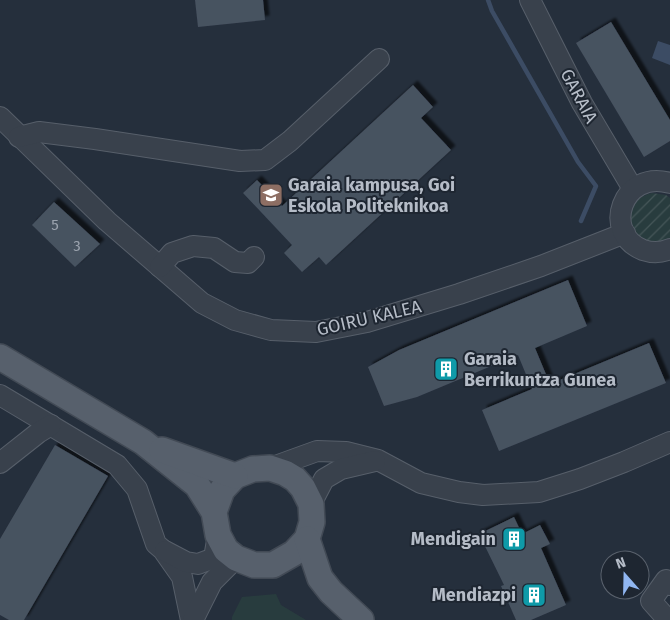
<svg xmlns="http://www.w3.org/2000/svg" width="670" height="620" font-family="'Fira Sans',sans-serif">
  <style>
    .garden { fill: url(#garden-furrows) }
    .pitch { fill: #283c3e }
    .water { fill: #3c4c64 }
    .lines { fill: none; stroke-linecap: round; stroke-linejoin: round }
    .stream { stroke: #3c4c64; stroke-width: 4.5 }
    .building { fill: #475260; filter: url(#shadow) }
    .minor-casing { stroke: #575f6a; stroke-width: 22 }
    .major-casing { stroke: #424a55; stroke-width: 28 }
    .minor { stroke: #39414c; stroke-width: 20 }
    .major { stroke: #57606c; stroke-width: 25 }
    .labels { text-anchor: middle; stroke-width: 4; stroke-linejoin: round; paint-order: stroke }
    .number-label { font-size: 15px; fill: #9aa2ad }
    .street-label { font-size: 18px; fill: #b5bcc7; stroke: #1e2631 }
    .poi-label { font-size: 18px; font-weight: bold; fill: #b5bcc7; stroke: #1e2631; text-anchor: start }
  </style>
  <defs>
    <pattern id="garden-furrows" width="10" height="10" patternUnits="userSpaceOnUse" patternTransform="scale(1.25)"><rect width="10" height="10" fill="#283c3e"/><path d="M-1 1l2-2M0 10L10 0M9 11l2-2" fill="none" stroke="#455658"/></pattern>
    <filter id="shadow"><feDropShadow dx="4.5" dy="-4.5" stdDeviation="1" flood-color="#0009"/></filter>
  </defs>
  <rect width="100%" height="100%" fill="#252f3c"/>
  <path class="garden" d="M 652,193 L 666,195 L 670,198 L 670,239 L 657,244 L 644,242 L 632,231 L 628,215 C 634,202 638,197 652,193 Z"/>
  <path class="pitch" d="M 276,594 L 281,605 L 306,620 L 232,620 L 232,617 L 242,597 Z"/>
  <path class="water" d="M 658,41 L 670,45 L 670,65 L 652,58 Z"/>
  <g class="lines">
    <path class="stream" d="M 488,0 L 492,11 L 578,162 L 596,186 L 581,221"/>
  </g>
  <g class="building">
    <path d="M 195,0 L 263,0 L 265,20 L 198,27 Z"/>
    <path d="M 611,22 L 670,120 L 670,141 L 644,157 L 576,43 Z"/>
    <path d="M 413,85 L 433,107 L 421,118 L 451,150 L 326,265 L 319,257 L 302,272 L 284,253 L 292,245 L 243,193 L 257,180 L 282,206 Z"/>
    <path d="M 54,202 L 100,244 L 75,267 L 32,225 Z"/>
    <path d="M 568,280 L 587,326 L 535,348 L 550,384 L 649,343 L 666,383 L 499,451 L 482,410 L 532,389 L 518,355 L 417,397 L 384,406 L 368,367 L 399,350 Z"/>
    <path d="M 55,445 L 108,476 L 24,620 L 9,620 L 0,615 L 0,539 Z"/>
    <path d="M 514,517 L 522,534 L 540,525 L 550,544 L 541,548 L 566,605 L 531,620 L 516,620 L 501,586 L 504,585 L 479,534 Z"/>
  </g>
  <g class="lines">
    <g class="minor-casing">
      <g id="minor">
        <path d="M 530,0 L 582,103 L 633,189"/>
        <path d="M 0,117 L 107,221 L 202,303 L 235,320 L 271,330 L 316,332 L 367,322 L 459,294 L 541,266 L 625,233"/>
        <path d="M 19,137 L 39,132 L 95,139 L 240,161 L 265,160 L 290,141 L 379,59"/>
        <path d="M 670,183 C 622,169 601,233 643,250 C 652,253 661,253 670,249"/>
        <path d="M 160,267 L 172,253 L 193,246 L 214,248 L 235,262 L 248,263 L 254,257"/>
        <path d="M 0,395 L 117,465 L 137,489 L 156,544 L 163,550 L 182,577 L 191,620"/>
        <path d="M 0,463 L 38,433 L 51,425"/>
        <path d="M 270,468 L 317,451 L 346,452 L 378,460 L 421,483 L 459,492 L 483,495 L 539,492 L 580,479 L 624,462 L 670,442"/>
        <path d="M 311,504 L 324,479 L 341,469 L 375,461"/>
        <path d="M 165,551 L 186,562 L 198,564 L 214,558 L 218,535"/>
        <path d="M 193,620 L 212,582 L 236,558"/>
        <path d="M 668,620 L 651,601 L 666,580 L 670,585"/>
      </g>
    </g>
    <g class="major-casing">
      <g id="major">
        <path d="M 0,357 L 143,442 L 197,485 L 214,512 L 218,535 L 226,550 L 236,558 L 254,565 L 273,565 L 294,553 L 307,539 L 312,522 L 311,504 L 303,488 L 295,479 L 285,473 L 270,468 L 253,469 L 235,476 L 222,490 L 214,512"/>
        <path d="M 162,450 L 235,476"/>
        <path d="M 307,539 L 320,578 L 331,592 L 361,620"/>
      </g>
    </g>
    <use href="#minor" class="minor"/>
    <use href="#major" class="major"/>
  </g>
  <defs>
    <g id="university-square" transform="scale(1.25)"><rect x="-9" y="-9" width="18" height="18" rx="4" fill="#8d6e63" stroke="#1e2631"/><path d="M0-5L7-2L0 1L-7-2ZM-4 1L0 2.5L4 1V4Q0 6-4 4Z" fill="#fff"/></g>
    <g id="building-square" transform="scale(1.25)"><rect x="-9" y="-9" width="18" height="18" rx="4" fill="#0f9aa8" stroke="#1e2631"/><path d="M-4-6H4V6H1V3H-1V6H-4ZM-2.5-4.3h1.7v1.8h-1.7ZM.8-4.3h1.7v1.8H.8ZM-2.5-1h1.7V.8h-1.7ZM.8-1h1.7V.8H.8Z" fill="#fff"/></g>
  </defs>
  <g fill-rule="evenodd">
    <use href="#university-square" x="271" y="195"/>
    <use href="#building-square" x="446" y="369"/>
    <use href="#building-square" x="514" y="539"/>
    <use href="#building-square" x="534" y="595"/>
  </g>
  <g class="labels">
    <g class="number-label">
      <text x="55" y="230">5</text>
      <text x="77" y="251">3</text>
    </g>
    <g class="street-label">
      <text transform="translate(579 96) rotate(62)" y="6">GARAIA</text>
      <text transform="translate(369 318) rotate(-13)" y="6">GOIRU KALEA</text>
    </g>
    <g class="poi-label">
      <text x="288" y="191">Garaia kampusa, Goi<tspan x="288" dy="21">Eskola Politeknikoa</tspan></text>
      <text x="464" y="365">Garaia<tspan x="464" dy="21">Berrikuntza Gunea</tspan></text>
      <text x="496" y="545" text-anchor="end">Mendigain</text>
      <text x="516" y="601" text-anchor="end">Mendiazpi</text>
    </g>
  </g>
  <g transform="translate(625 575) rotate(340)"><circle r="24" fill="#1e2631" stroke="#5a626d"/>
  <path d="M0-4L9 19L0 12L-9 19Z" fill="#90b6f1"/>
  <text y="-8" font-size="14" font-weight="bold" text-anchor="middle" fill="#b5bcc7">N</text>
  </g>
</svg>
